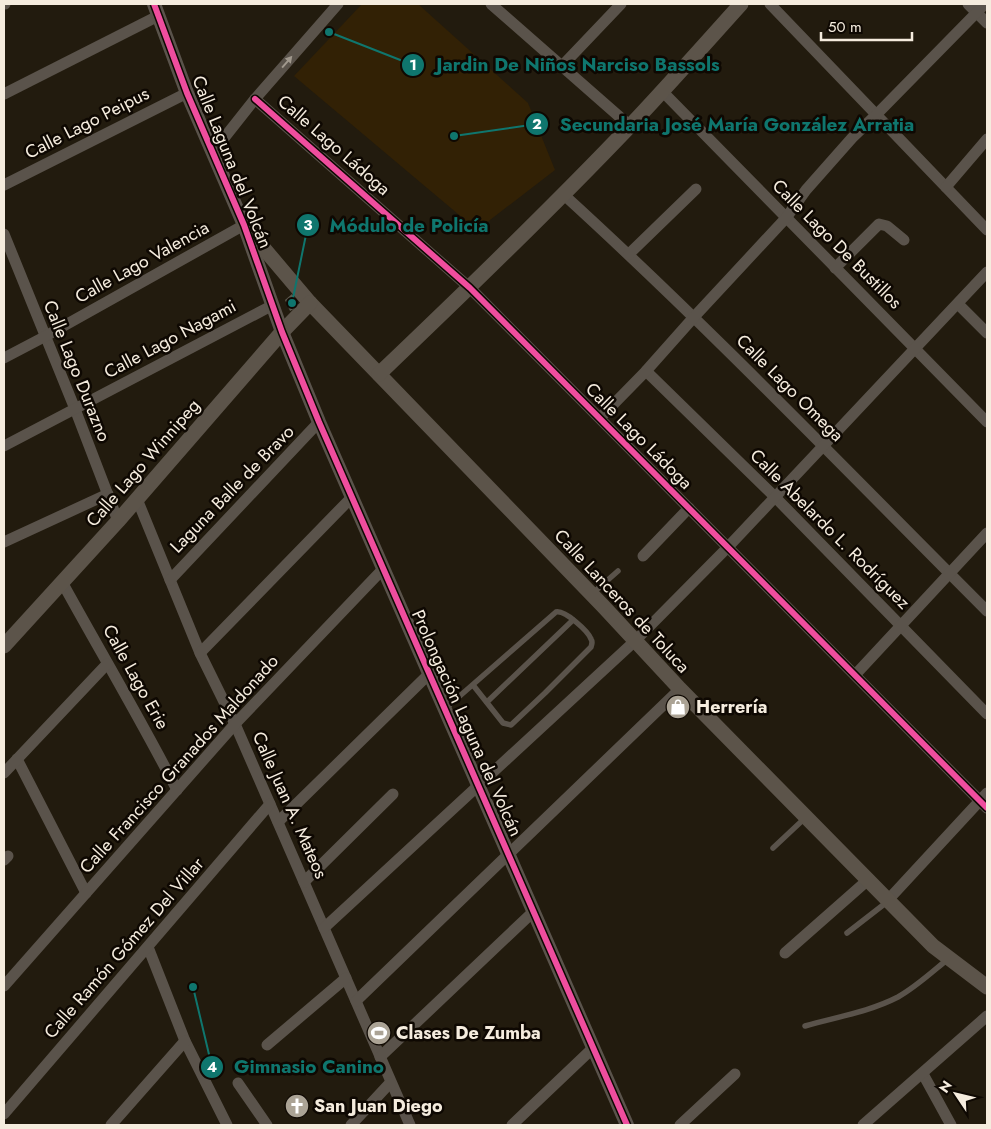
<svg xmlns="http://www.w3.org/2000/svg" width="991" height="1129" font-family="Jost,sans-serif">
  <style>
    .built { fill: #322105 }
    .building { fill: #5d5a4e }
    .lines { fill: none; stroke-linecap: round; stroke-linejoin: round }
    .service { stroke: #5a534b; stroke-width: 5.5 }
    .minor { stroke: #5a534b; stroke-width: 11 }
    .tertiary { stroke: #5a534b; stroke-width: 14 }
    .secondary { stroke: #5c544a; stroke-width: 15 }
    .cycleway-casing { stroke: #0e0802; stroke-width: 9 }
    .cycleway { stroke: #ef4d9e; stroke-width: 6 }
    .oneway { fill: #a0988d }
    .labels { text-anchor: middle; stroke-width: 5; stroke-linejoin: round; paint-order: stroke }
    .street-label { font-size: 18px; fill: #f5ecde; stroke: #0e0802 }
    .poi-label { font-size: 18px; font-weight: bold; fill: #f5ecde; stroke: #0e0802; text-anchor: start }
    .leader { fill: none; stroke: #0f766e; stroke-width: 2 }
    .callout-dot { fill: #0f766e; stroke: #0e0802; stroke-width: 2 }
    .mark-label { font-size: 15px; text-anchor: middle; font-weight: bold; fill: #fff }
    .callout-label { font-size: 19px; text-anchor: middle; font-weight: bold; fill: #0f766e; stroke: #0e0802; stroke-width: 5; stroke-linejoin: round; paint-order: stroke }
  </style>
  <rect width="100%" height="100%" fill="#221b0e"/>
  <path class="built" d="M 362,4 L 418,4 L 528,103 L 555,170 L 477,230 L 294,76 Z"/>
  <path class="building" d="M 292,294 L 299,306 L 290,311 L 285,300 Z"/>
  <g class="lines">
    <g class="service">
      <path d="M 593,593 L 618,571"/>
      <path d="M 487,702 L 573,620"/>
      <path d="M 446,708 L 556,612 C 565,610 588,631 591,639 C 593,642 592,643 591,647 L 545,693 L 511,725 L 503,723 L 473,685"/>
      <path d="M 773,848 L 805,818"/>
      <path d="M 847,933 L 887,902"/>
      <path d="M 805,1026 C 836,1017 869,1012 898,997 C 916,987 932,972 948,959"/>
    </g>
    <g class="minor">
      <path d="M 4,4 L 5,4"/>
      <path d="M 491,4 L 630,126"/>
      <path d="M 770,4 L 987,230"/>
      <path d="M 968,4 L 987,23"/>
      <path d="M 561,67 L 621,4"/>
      <path d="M 662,91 L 987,422"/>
      <path d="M 4,94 L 158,16"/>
      <path d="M 255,99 L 470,288 L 987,808"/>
      <path d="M 213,152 L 255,99 L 338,4"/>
      <path d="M 4,185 L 187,93"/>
      <path d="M 946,187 L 987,139"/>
      <path d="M 563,194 C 710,328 847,471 987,611"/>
      <path d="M 4,234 L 75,409 L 118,521"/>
      <path d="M 629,254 L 696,189"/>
      <path d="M 835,268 L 879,224 L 887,226 L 904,240"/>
      <path d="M 958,304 L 987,333"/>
      <path d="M 4,358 L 44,337 L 244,225"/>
      <path d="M 646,371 L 775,497 L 987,714"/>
      <path d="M 600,418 L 646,371 L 694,317 L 786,218 L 806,190 L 852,138 L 877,114 L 985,4"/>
      <path d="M 4,446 L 273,305"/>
      <path d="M 137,499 L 200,653 L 235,724 L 410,1125"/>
      <path d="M 4,542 L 108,494"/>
      <path d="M 643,556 L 689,508"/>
      <path d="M 170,580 L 319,422"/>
      <path d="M 62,582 C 100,651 141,720 177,790"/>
      <path d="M 200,653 L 352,497"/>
      <path d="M 855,675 L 987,533"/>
      <path d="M 17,759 L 86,893"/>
      <path d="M 4,773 L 107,664"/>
      <path d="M 278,822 L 429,674"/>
      <path d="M 4,860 L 8,856"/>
      <path d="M 304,882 L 393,794"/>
      <path d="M 888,900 L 987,793"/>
      <path d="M 324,928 L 636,640 L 728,547 L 987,272"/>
      <path d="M 148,947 L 185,1041 L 227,1125"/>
      <path d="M 785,953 L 869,879"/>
      <path d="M 4,986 L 235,724 L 383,569"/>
      <path d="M 356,1001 L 680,689"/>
      <path d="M 267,1045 L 346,978"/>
      <path d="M 380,1057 L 533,912"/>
      <path d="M 923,1074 L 951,1125"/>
      <path d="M 238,1083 L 267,1125"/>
      <path d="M 4,1114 L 270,804"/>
      <path d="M 111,1125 L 185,1041"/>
      <path d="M 351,1125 L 390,1083"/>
      <path d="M 512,1125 L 593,1048"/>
      <path d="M 680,1125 L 735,1074"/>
      <path d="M 863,1125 L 987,1016"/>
    </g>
    <path class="tertiary" d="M 154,4 L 187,93 L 244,225 L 282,332 L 319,422 L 627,1125"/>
    <g class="secondary">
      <path d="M 244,225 L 310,303 L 603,606 L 680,689 L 933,946 L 987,987"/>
      <path d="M 379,374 C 464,293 548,212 629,127 C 667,87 704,45 741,4"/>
      <path d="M 4,646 L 118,521 L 282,332 L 310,303"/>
    </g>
    <g class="cycleway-casing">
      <g id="cycleway">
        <path d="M 154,4 L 187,93 L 244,225 L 282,332 L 319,422 L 627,1125"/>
        <path d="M 255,99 L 470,288 L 987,808"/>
      </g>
    </g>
    <use href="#cycleway" class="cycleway"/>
  </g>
  <defs><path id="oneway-solid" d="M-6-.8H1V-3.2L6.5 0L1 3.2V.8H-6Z" transform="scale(1.25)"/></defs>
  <use class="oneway" href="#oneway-solid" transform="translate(287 62) rotate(-49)"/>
  <defs>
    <g id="shop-disc" transform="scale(1.25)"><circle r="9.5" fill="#aba395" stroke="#0e0802"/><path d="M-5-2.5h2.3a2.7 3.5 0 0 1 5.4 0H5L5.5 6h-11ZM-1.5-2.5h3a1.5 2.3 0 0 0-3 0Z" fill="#fff"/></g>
    <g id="stadium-disc" transform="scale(1.25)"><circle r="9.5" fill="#aba395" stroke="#0e0802"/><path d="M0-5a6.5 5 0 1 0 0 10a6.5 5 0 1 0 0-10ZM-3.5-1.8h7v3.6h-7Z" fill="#fff"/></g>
    <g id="church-disc" transform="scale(1.25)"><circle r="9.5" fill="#aba395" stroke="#0e0802"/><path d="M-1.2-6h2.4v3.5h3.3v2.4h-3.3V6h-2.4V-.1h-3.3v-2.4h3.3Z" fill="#fff"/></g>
  </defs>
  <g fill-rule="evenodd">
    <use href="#shop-disc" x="678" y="707"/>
    <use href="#stadium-disc" x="379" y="1033"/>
    <use href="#church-disc" x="297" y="1106"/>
  </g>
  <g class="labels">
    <g class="street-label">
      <text transform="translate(87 123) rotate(-27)" y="6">Calle Lago Peipus</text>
      <text transform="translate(334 145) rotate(41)" y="6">Calle Lago Ládoga</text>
      <text transform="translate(232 162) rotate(68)" y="6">Calle Laguna del Volcán</text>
      <text transform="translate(837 244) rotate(45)" y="6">Calle Lago De Bustillos</text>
      <text transform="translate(142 262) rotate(-29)" y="6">Calle Lago Valencia</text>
      <text transform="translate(170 339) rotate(-28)" y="6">Calle Lago Nagami</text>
      <text transform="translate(77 371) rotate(68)" y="6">Calle Lago Durazno</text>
      <text transform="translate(790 388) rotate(45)" y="6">Calle Lago Omega</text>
      <text transform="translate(639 436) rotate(45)" y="6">Calle Lago Ládoga</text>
      <text transform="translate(143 463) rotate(-49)" y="6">Calle Lago Winnipeg</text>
      <text transform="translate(232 489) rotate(-46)" y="6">Laguna Balle de Bravo</text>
      <text transform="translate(830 529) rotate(45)" y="6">Calle Abelardo L. Rodríguez</text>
      <text transform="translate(622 601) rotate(47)" y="6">Calle Lanceros de Toluca</text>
      <text transform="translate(136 677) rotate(61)" y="6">Calle Lago Erie</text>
      <text transform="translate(467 723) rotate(66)" y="6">Prolongación Laguna del Volcán</text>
      <text transform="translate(179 764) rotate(-48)" y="6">Calle Francisco Granados Maldonado</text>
      <text transform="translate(290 805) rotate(66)" y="6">Calle Juan A. Mateos</text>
      <text transform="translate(124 948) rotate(-49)" y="6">Calle Ramón Gómez Del Villar</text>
    </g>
    <g class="poi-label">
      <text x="696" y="713">Herrería</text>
      <text x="396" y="1039">Clases De Zumba</text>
      <text x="314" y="1112">San Juan Diego</text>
    </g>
  </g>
  <path class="leader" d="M329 32L413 65M454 136L537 124M292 303L308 225M193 987L212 1067"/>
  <g class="callout-dot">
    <circle cx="329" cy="32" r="5"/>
    <circle cx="454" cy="136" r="5"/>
    <circle cx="292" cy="303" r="5"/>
    <circle cx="193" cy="987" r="5"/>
    <circle cx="413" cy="65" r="12"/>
    <circle cx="537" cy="124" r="12"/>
    <circle cx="308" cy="225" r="12"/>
    <circle cx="212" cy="1067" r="12"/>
  </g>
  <g class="mark-label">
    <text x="413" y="70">1</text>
    <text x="537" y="129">2</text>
    <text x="308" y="230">3</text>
    <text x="212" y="1072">4</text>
  </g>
  <g class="callout-label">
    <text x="578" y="71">Jardin De Niños Narciso Bassols</text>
    <text x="737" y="131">Secundaria José María González Arratia</text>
    <text x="409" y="232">Módulo de Policía</text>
    <text x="309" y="1073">Gimnasio Canino</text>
  </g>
  <rect width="991" height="1129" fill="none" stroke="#f5ecde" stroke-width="10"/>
  <g transform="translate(956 1094) rotate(305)" stroke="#0e0802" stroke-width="4" paint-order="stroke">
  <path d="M0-4L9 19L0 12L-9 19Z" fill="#f5ecde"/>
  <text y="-8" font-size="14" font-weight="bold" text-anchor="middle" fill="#f5ecde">N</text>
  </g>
  <path d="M821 32v8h91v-8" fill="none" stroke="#f5ecde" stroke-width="2.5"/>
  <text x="828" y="32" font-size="15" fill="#f5ecde" stroke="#0e0802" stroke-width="4" paint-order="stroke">50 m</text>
</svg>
